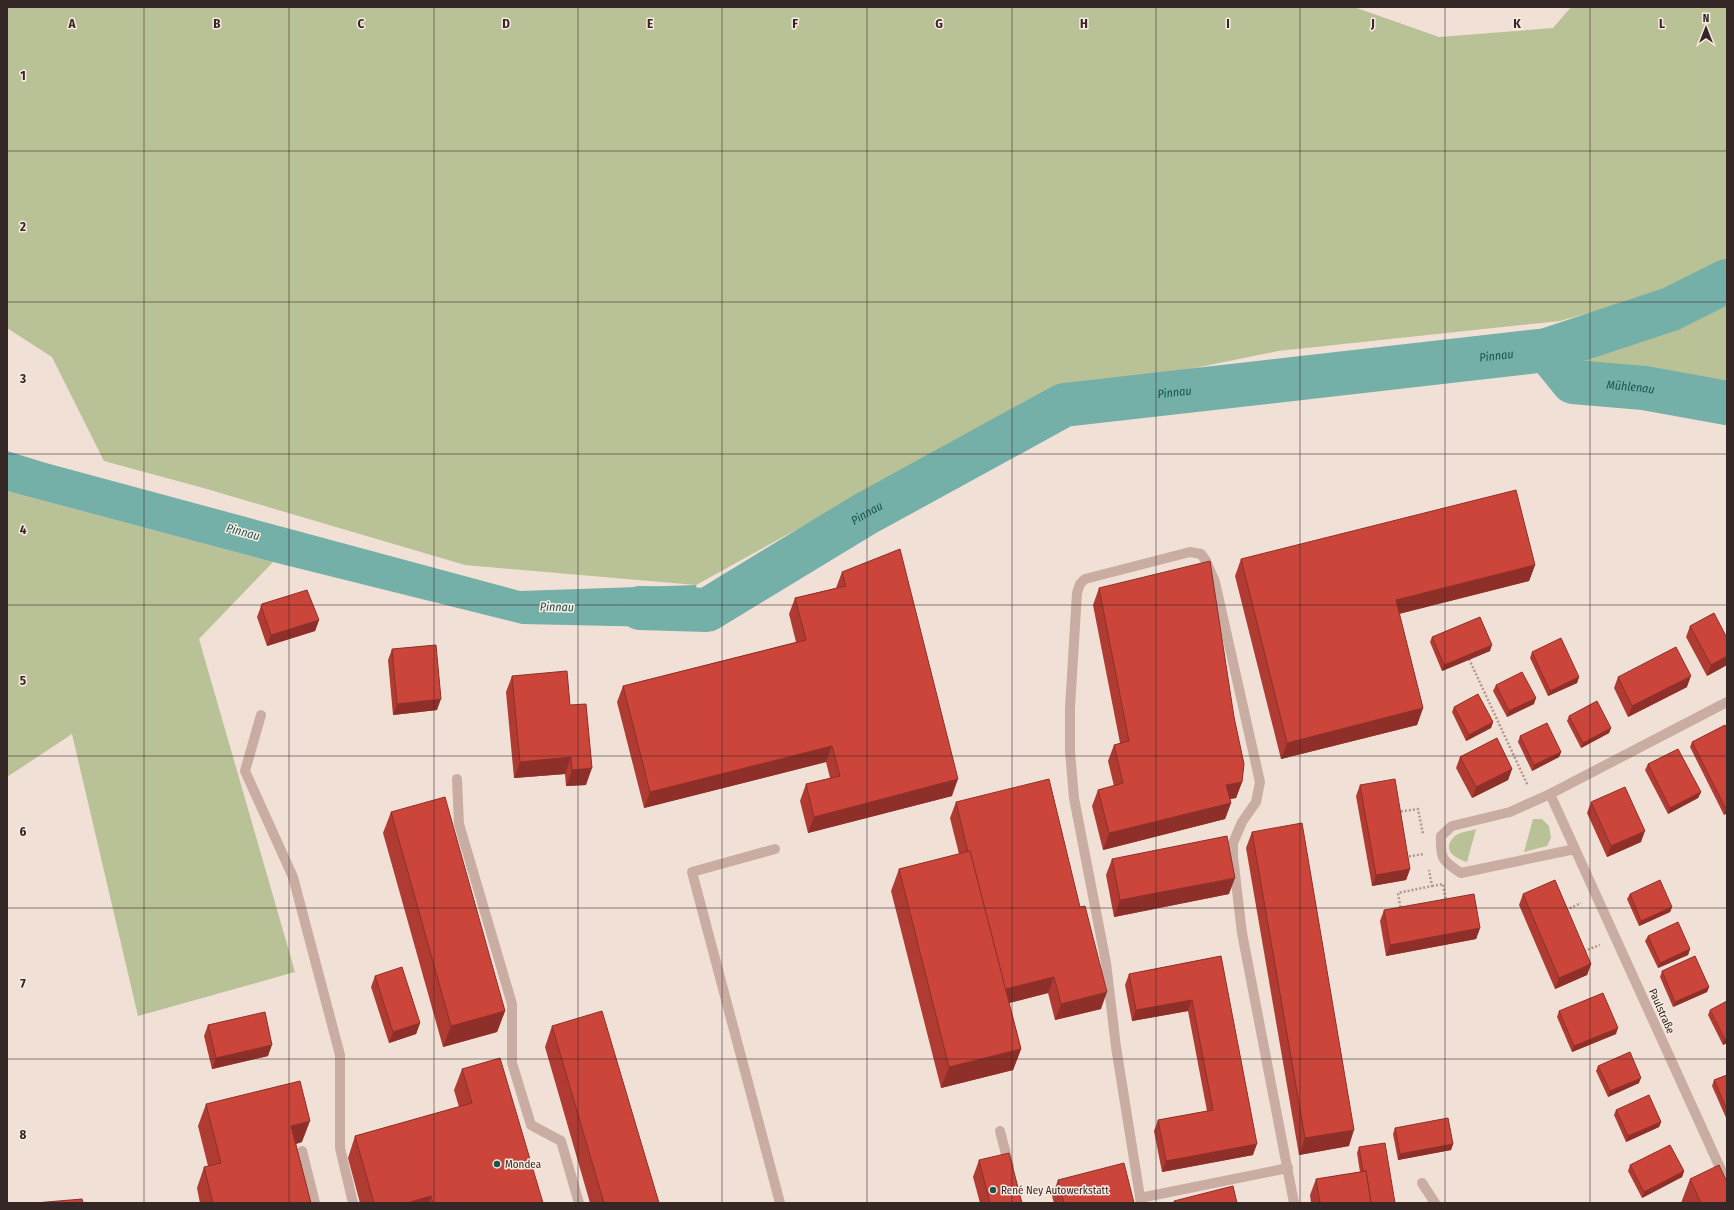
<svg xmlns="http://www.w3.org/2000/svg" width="1734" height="1210" font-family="'Fira Sans Condensed',sans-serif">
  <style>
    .green { fill: #b9c196 }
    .water { fill: #74afa8 }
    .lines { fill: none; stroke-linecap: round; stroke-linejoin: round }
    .river { stroke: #74afa8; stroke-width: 44 }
    .path { stroke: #b5978c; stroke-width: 2.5; stroke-dasharray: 2 2; stroke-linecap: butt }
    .minor { stroke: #caada2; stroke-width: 10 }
    .wall { fill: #af3b32 }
    .shaded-wall { fill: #8e3029 }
    .building { fill: #cb453a; stroke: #8e3029 }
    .grid { fill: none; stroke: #342725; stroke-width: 1; stroke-opacity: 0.55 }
    .poi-dot { fill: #195650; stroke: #f9ebe2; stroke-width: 1.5 }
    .labels { text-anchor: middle; stroke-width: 3; stroke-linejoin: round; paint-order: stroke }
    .street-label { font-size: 11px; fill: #342725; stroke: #f9ebe2 }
    .poi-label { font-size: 11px; fill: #342725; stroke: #f9ebe2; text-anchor: start }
    .water-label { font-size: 12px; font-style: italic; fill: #195650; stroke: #f9ebe2 }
    .grid-label { font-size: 13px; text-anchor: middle; font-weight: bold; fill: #342725; stroke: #f9ebe2; stroke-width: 3; stroke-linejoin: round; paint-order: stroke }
  </style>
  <rect width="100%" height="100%" fill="#f1e0d6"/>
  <g class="green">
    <path d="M 7,7 L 1354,7 L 1439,37 L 1553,28 L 1571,7 L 1727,7 L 1727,274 L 1560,321 L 1278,351 L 1092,389 L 890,478 L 696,585 L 465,565 L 207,489 L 104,461 L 52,357 L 7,328 Z"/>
    <path d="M 1727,281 L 1727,403 L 1644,388 L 1573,382 L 1547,350 L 1671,309 Z"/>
    <path d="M 7,491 L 273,562 L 199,639 L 295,972 L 138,1016 L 72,734 L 7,777 Z"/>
    <path d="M 1533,819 L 1542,819 L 1549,826 L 1551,838 L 1547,846 L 1524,852 Z"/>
    <path d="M 1476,829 L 1467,862 C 1454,858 1441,849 1455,836 C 1460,832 1470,831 1476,829 Z"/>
  </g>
  <path class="water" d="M 7,451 L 46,463 L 520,591 L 696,585 L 706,628 L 522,624 L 273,562 L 7,491 Z"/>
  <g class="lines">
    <g class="river">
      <path id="s1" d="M 1547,350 L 1573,382 L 1644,388 L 1727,403"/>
      <path id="s2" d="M 640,608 L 707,610 L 865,514 L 1064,405 L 1547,350 L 1671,309 L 1727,281"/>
    </g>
    <g class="path">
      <path d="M 1469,659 L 1528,786"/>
      <path d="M 1397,812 L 1418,809 L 1423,834"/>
      <path d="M 1405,857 L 1424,854"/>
      <path d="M 1432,886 L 1443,884 L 1446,901"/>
      <path d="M 1566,910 L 1581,903"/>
      <path d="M 1401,911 L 1398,893 L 1432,886 L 1429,870"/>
      <path d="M 1584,951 L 1600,945"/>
    </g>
    <g class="minor">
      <path d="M 1727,702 L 1550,794 L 1727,1183"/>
      <path d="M 261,715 L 245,771 L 293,877 L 340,1055 L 340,1148 L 353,1203"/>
      <path d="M 457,779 L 459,824 L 512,1004 L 512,1063 L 531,1125 L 561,1141 L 579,1203"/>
      <path d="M 1550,794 L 1510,812 L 1452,826 L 1441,836 C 1440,858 1442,861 1461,873 L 1575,849"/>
      <path d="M 775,849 L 692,872 L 780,1203"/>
      <path d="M 1000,1131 L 1009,1166"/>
      <path d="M 302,1151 L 315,1203"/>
      <path d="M 1422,1183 L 1435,1203"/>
      <path d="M 1140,1198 L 1288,1168"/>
      <path d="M 1141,1203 L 1116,1047 L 1106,963 L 1074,798 L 1070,751 L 1070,708 L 1077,593 L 1080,584 L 1085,579 L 1190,552 L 1201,554 L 1206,561 L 1215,582 L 1260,782 L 1256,802 L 1242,822 L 1233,843 L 1233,857 L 1242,933 L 1294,1203"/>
    </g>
  </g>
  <g class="wall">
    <path d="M 1241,559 L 1535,565 L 1529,581 L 1399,614 L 1423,708 L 1417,725 L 1281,759 L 1235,576 Z"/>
    <path d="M 842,572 L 952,796 L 808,833 L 800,801 L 806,784 L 830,778 L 826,762 L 644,808 L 617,702 L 623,686 L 796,642 L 789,614 L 795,598 L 836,588 Z"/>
    <path d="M 1099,588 L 1242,782 L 1236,798 L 1230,799 L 1231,803 L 1225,819 L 1103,850 L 1092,806 L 1098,790 L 1114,786 L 1108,761 L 1114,745 L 1120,743 L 1093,605 Z"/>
    <path d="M 261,606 L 319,620 L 315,631 L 267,646 L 257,617 Z"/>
    <path d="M 1690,626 L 1727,638 L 1727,665 L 1707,676 L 1686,637 Z"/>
    <path d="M 1432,637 L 1490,651 L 1442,671 L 1430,642 Z"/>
    <path d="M 392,649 L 437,710 L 393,715 L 388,660 Z"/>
    <path d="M 1532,652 L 1579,677 L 1577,683 L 1548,696 L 1530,658 Z"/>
    <path d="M 512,676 L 570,705 L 586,785 L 566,786 L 565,774 L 514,778 L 506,692 Z"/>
    <path d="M 1618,677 L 1687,687 L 1628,717 L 1614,688 Z"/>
    <path d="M 1496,685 L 1534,704 L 1507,717 L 1493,691 Z"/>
    <path d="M 1454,707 L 1493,722 L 1491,728 L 1466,741 L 1452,712 Z"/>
    <path d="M 1569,716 L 1611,728 L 1609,733 L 1581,748 L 1567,721 Z"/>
    <path d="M 1727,729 L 1727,813 L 1724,815 L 1690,747 L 1692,742 Z"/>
    <path d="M 1520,736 L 1561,752 L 1559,757 L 1532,771 L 1518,742 Z"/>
    <path d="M 1460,757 L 1512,769 L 1508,780 L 1472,798 L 1456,768 Z"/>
    <path d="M 1648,764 L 1701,792 L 1698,798 L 1668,814 L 1645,770 Z"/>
    <path d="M 1360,785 L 1410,869 L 1406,880 L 1372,886 L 1356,796 Z"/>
    <path d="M 956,802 L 1101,1009 L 1055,1020 L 1048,993 L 1009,1003 L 1021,1049 L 1013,1070 L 941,1088 L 891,891 L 899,869 L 959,854 L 950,818 Z"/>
    <path d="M 1591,802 L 1641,842 L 1607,857 L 1587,813 Z"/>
    <path d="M 391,812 L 505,1011 L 497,1032 L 443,1047 L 383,833 Z"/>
    <path d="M 1252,832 L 1349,1146 L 1299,1155 L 1246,848 Z"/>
    <path d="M 1112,859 L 1229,894 L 1114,917 L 1106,875 Z"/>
    <path d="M 1523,894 L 1591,964 L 1587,975 L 1555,989 L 1519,905 Z"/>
    <path d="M 1630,894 L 1672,907 L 1670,912 L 1639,926 L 1627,899 Z"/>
    <path d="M 1384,910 L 1480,928 L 1476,939 L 1386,956 L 1380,921 Z"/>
    <path d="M 1648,936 L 1690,949 L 1688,955 L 1658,968 L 1645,941 Z"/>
    <path d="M 1221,956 L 1253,1155 L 1162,1172 L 1154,1131 L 1158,1120 L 1207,1111 L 1188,1011 L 1132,1021 L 1125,985 L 1129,974 Z"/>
    <path d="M 1662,971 L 1709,987 L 1707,992 L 1673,1007 L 1660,977 Z"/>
    <path d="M 375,976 L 420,1023 L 416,1034 L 389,1043 L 371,987 Z"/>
    <path d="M 1710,1010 L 1727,1043 L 1723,1045 L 1708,1015 Z"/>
    <path d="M 1559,1011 L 1616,1034 L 1572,1052 L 1557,1017 Z"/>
    <path d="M 208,1025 L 268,1056 L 212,1069 L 204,1036 Z"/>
    <path d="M 552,1026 L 659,1203 L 590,1203 L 545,1047 Z"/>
    <path d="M 1598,1066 L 1639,1083 L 1608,1097 L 1596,1071 Z"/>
    <path d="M 462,1069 L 543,1203 L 360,1203 L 348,1158 L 355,1136 L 459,1107 L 454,1090 Z"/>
    <path d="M 1727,1075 L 1727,1120 L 1712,1086 L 1714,1080 Z"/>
    <path d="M 206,1104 L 302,1142 L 296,1144 L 311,1203 L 200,1203 L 197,1188 L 204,1167 L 208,1166 L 198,1126 Z"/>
    <path d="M 1616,1110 L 1661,1122 L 1659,1127 L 1626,1142 L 1614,1115 Z"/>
    <path d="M 1395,1128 L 1453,1144 L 1451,1150 L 1398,1160 L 1393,1134 Z"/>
    <path d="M 1359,1147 L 1395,1203 L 1311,1203 L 1310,1195 L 1316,1179 L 1360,1172 L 1357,1153 Z"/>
    <path d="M 979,1160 L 1022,1203 L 980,1203 L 973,1177 Z"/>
    <path d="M 1630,1165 L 1684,1171 L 1682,1177 L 1642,1198 L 1628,1171 Z"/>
    <path d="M 1690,1179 L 1727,1203 L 1681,1203 Z"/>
    <path d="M 1058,1180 L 1134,1203 L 1054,1203 L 1052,1196 Z"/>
  </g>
  <g class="shaded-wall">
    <path d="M 1535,565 L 1529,581 L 1390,616 L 1396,600 Z"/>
    <path d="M 319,620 L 315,631 L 267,646 L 271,635 Z"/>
    <path d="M 1492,645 L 1490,651 L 1442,671 L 1444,665 Z"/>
    <path d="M 1727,656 L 1727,665 L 1707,676 L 1711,665 Z"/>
    <path d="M 1691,676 L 1687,687 L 1628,717 L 1632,706 Z"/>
    <path d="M 1579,677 L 1577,683 L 1548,696 L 1550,691 Z"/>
    <path d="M 1536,698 L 1534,704 L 1507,717 L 1509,711 Z"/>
    <path d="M 441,699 L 437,710 L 393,715 L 397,704 Z"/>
    <path d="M 1423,708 L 1417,725 L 1281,759 L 1287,743 Z"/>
    <path d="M 1493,722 L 1491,728 L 1466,741 L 1469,735 Z"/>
    <path d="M 1611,728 L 1609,733 L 1581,748 L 1583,743 Z"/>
    <path d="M 832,746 L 826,762 L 644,808 L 650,792 Z"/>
    <path d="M 1561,752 L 1559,757 L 1532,771 L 1534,765 Z"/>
    <path d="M 571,757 L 565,774 L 514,778 L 520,762 Z"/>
    <path d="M 592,768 L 586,785 L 566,786 L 572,770 Z"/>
    <path d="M 1512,769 L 1508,780 L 1472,798 L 1476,787 Z"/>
    <path d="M 958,779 L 952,796 L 808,833 L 814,817 Z"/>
    <path d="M 1242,782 L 1236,798 L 1220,801 L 1226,785 Z"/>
    <path d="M 1701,792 L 1698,798 L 1668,814 L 1670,808 Z"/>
    <path d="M 1231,803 L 1225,819 L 1103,850 L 1109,833 Z"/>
    <path d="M 1726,809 L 1727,809 L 1727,813 L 1724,815 Z"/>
    <path d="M 1645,831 L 1641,842 L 1607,857 L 1611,846 Z"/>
    <path d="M 1410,869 L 1406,880 L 1372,886 L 1376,875 Z"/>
    <path d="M 1235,878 L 1229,894 L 1114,917 L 1120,900 Z"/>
    <path d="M 1672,907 L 1670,912 L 1639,926 L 1641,921 Z"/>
    <path d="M 1480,928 L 1476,939 L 1386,956 L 1390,945 Z"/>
    <path d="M 1690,949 L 1688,955 L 1658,968 L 1660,963 Z"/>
    <path d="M 1591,964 L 1587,975 L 1555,989 L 1559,978 Z"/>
    <path d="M 1054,977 L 1048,993 L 997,1006 L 1003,990 Z"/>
    <path d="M 1709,987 L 1707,992 L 1673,1007 L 1675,1002 Z"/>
    <path d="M 1107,992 L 1101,1009 L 1055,1020 L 1061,1004 Z"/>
    <path d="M 1192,1000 L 1188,1011 L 1132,1021 L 1136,1010 Z"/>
    <path d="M 505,1011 L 497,1032 L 443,1047 L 451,1026 Z"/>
    <path d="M 420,1023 L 416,1034 L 389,1043 L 393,1032 Z"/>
    <path d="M 1618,1028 L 1616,1034 L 1572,1052 L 1574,1046 Z"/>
    <path d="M 1727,1038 L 1727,1043 L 1723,1045 L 1725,1039 Z"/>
    <path d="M 272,1045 L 268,1056 L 212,1069 L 216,1058 Z"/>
    <path d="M 1021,1049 L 1013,1070 L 941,1088 L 949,1067 Z"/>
    <path d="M 1641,1078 L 1639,1083 L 1608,1097 L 1610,1091 Z"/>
    <path d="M 310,1121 L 302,1142 L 284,1147 L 291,1126 Z"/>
    <path d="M 1661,1122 L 1659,1127 L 1626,1142 L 1628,1136 Z"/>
    <path d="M 1354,1130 L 1349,1146 L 1299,1155 L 1305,1138 Z"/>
    <path d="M 1257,1144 L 1253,1155 L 1162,1172 L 1166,1161 Z"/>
    <path d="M 1453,1144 L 1451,1150 L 1398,1160 L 1400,1154 Z"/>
    <path d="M 1684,1171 L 1682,1177 L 1642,1198 L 1644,1192 Z"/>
    <path d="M 431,1196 L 429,1203 L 407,1203 Z"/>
  </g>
  <g class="building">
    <path d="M 1516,490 L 1535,565 L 1396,600 L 1423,708 L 1287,743 L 1241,559 Z"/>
    <path d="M 900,549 L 958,779 L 814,817 L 806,784 L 840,776 L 832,746 L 650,792 L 623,686 L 806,640 L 795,598 L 846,586 L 842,572 Z"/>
    <path d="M 1210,561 L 1234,717 L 1244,764 L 1242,782 L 1226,785 L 1231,803 L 1109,833 L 1098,790 L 1123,783 L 1114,745 L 1129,741 L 1099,588 Z"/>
    <path d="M 307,590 L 319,620 L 271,635 L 261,606 L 262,604 Z"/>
    <path d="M 1714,613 L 1727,638 L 1727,656 L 1711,665 L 1690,626 Z"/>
    <path d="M 1480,617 L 1492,645 L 1444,665 L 1432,637 Z"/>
    <path d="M 1561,638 L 1579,677 L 1550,691 L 1532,652 Z"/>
    <path d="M 436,645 L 441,699 L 397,704 L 392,649 Z"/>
    <path d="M 1676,647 L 1691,676 L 1632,706 L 1618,677 Z"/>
    <path d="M 567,671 L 570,705 L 586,704 L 592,768 L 572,770 L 571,757 L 520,762 L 512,676 Z"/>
    <path d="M 1522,672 L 1536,698 L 1509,711 L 1496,685 Z"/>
    <path d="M 1478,694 L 1493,722 L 1469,735 L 1454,707 Z"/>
    <path d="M 1597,701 L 1611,728 L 1583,743 L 1569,716 Z"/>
    <path d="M 1547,723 L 1561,752 L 1534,765 L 1520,736 Z"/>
    <path d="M 1725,725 L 1727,729 L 1727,809 L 1726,809 L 1692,742 Z"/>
    <path d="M 1497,738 L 1512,769 L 1476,787 L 1460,757 Z"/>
    <path d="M 1678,749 L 1701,792 L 1670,808 L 1648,764 Z"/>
    <path d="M 1049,779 L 1080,907 L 1085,906 L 1107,992 L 1061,1004 L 1054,977 L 1005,989 L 970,851 L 968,852 L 956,802 Z"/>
    <path d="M 1395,779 L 1410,869 L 1376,875 L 1360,785 Z"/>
    <path d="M 1625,787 L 1645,831 L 1611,846 L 1591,802 Z"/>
    <path d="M 445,797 L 505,1011 L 451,1026 L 391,812 Z"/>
    <path d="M 1302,823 L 1354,1130 L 1305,1138 L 1252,832 Z"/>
    <path d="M 1227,836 L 1235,878 L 1120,900 L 1112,859 Z"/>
    <path d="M 970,851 L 1021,1049 L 949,1067 L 899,869 Z"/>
    <path d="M 1555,880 L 1591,964 L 1559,978 L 1523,894 Z"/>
    <path d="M 1660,880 L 1672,907 L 1641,921 L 1630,894 Z"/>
    <path d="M 1474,894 L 1480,928 L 1390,945 L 1384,910 Z"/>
    <path d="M 1678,922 L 1690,949 L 1660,963 L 1648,936 Z"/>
    <path d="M 1221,956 L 1257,1144 L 1166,1161 L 1158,1120 L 1213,1110 L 1192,1000 L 1136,1010 L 1129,974 Z"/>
    <path d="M 1695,956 L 1709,987 L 1675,1002 L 1662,971 Z"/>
    <path d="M 402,967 L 420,1023 L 393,1032 L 375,976 Z"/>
    <path d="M 1603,993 L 1618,1028 L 1574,1046 L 1559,1011 Z"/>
    <path d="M 1727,1001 L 1727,1038 L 1725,1039 L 1710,1010 Z"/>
    <path d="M 602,1011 L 659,1203 L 604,1203 L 552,1026 Z"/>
    <path d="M 265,1012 L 272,1045 L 216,1058 L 208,1025 Z"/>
    <path d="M 1630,1052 L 1641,1078 L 1610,1091 L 1598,1066 Z"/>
    <path d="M 500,1058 L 543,1203 L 433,1203 L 431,1196 L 407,1203 L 374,1203 L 355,1136 L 472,1103 L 462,1069 Z"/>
    <path d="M 1727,1075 L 1727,1110 L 1714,1080 Z"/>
    <path d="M 300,1081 L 310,1121 L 291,1126 L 311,1203 L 213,1203 L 204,1167 L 221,1163 L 206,1104 Z"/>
    <path d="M 1649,1095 L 1661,1122 L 1628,1136 L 1616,1110 Z"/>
    <path d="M 1448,1118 L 1453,1144 L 1400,1154 L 1395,1128 Z"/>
    <path d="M 1385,1143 L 1395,1203 L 1371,1203 L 1366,1171 L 1363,1171 L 1359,1147 Z"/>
    <path d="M 1670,1145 L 1684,1171 L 1644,1192 L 1630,1165 Z"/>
    <path d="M 1009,1153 L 1022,1203 L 990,1203 L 979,1160 Z"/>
    <path d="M 1124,1163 L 1134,1203 L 1064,1203 L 1058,1180 Z"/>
    <path d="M 1719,1165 L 1727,1182 L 1727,1203 L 1701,1203 L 1690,1179 Z"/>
    <path d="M 1366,1171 L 1371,1203 L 1320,1203 L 1316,1179 Z"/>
    <path d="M 1233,1186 L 1237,1203 L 1174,1203 L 1174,1201 Z"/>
    <path d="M 82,1199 L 83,1203 L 35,1203 Z"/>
  </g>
  <path class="grid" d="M 144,7 L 144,1203M 289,7 L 289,1203M 434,7 L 434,1203M 578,7 L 578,1203M 722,7 L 722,1203M 867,7 L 867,1203M 1012,7 L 1012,1203M 1156,7 L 1156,1203M 1300,7 L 1300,1203M 1445,7 L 1445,1203M 1590,7 L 1590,1203M 7,151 L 1727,151M 7,302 L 1727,302M 7,454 L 1727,454M 7,605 L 1727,605M 7,756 L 1727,756M 7,908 L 1727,908M 7,1059 L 1727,1059"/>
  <g class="poi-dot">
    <circle cx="497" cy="1164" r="4"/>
    <circle cx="993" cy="1190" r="4"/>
  </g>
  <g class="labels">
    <g class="street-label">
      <text transform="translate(1662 1011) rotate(66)" y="4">Paulstraße</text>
    </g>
    <g class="poi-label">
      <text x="505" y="1168">Mondea</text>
      <text x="1001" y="1194">René Ney Autowerkstatt</text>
    </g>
    <g class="water-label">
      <text dy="4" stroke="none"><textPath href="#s2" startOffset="914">Pinnau</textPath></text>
      <text dy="4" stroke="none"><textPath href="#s1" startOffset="99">Mühlenau</textPath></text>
      <text dy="4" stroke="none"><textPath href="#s2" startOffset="590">Pinnau</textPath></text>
      <text dy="4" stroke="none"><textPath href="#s2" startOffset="254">Pinnau</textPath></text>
      <text transform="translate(243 532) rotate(15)" y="4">Pinnau</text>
      <text transform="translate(557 607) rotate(1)" y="4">Pinnau</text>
    </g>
  </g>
  <g class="grid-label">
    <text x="72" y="28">A</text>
    <text x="217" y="28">B</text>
    <text x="361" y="28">C</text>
    <text x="506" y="28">D</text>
    <text x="650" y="28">E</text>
    <text x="795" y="28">F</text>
    <text x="939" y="28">G</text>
    <text x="1084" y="28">H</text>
    <text x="1228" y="28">I</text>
    <text x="1373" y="28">J</text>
    <text x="1517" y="28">K</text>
    <text x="1662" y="28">L</text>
    <text x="23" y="80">1</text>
    <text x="23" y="231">2</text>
    <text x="23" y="383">3</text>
    <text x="23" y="534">4</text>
    <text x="23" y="685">5</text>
    <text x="23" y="836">6</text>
    <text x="23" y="988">7</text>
    <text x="23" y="1139">8</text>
  </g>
  <rect width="1734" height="1210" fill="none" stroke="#342725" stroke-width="16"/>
  <g transform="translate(1706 28)" stroke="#f9ebe2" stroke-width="3" paint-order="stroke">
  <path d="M0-3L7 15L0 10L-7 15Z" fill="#342725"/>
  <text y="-6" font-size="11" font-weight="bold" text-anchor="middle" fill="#342725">N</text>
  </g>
</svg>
